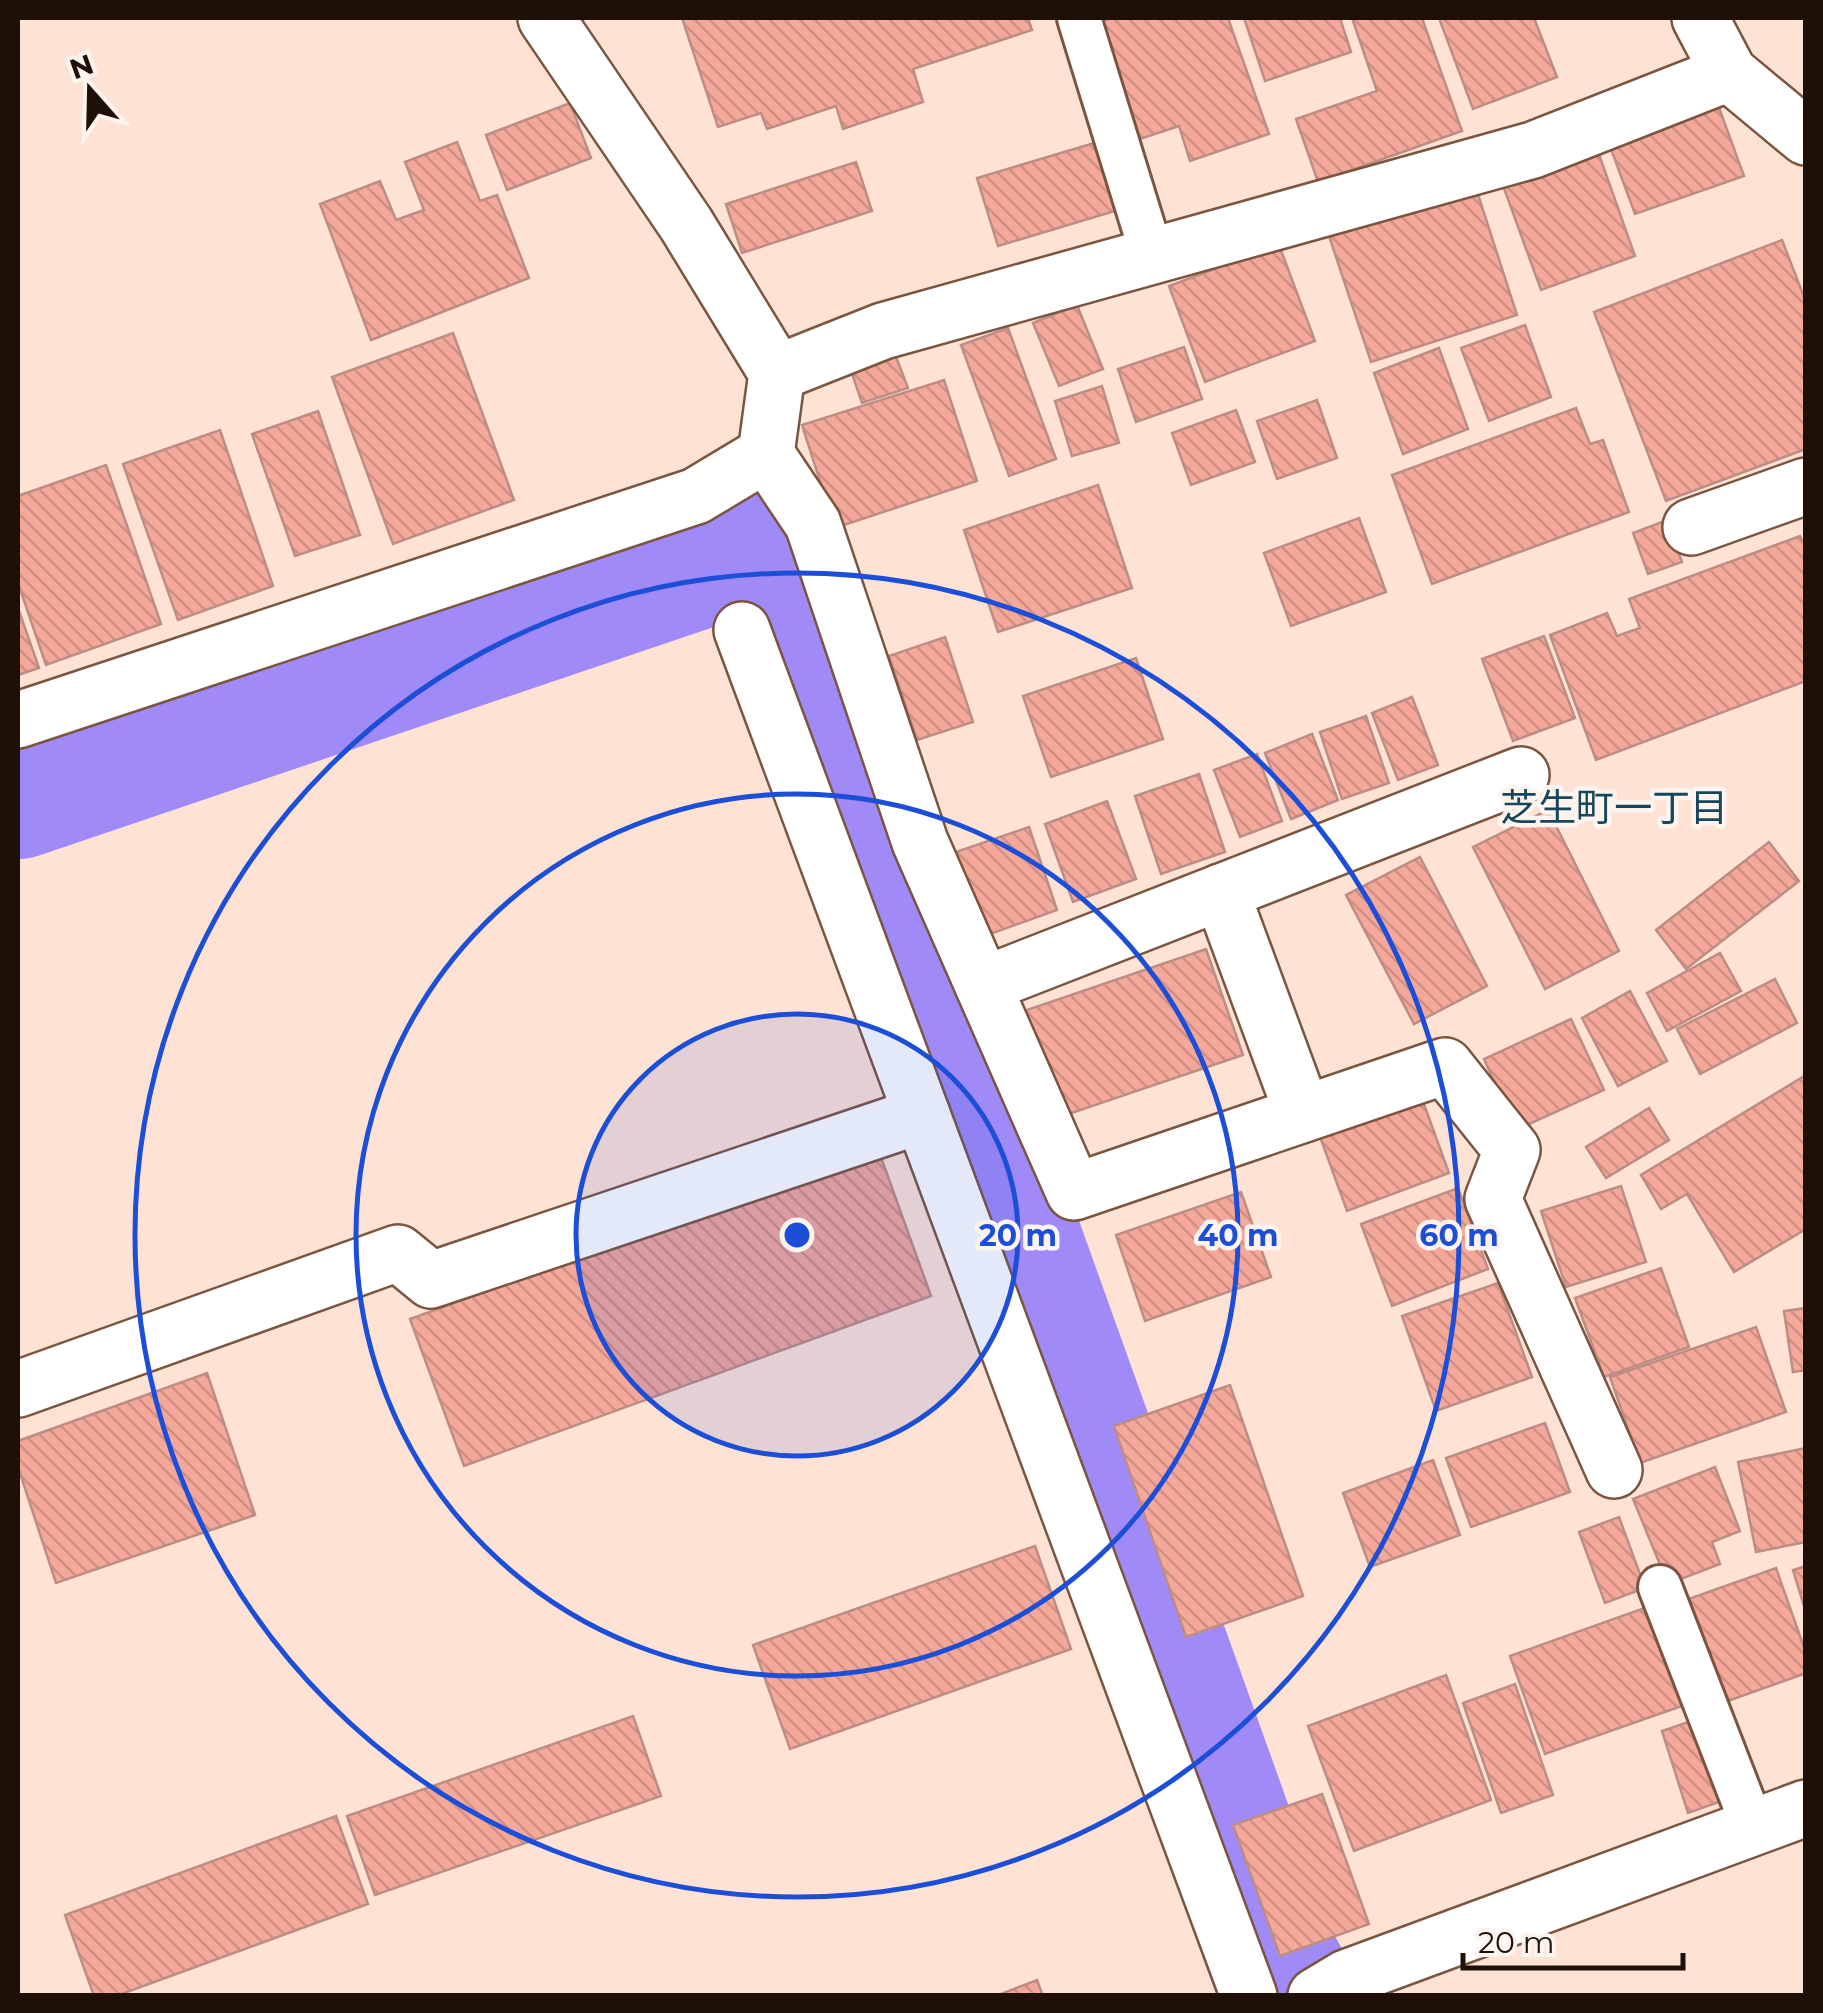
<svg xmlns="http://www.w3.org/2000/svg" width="1823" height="2013" font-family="Montserrat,'Noto Sans JP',sans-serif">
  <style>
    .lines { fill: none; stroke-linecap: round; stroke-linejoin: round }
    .river { stroke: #a08af7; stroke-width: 132 }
    .building { fill: url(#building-back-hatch); stroke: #bd8d84; stroke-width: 2.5 }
    .service-casing { stroke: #7b5540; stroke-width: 48 }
    .minor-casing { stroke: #7b5540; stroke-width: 60 }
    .service { stroke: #fff; stroke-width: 42 }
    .minor { stroke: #fff; stroke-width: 55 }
    .ring { fill: none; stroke: #1d4ed8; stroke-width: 5 }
    .labels { text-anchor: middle; stroke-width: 9; stroke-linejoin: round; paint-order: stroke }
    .neighbourhood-label { font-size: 38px; fill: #174559; stroke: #fef4ef }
    .centre { fill: #1d4ed8; stroke: #fef4ef; stroke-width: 5 }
    .ring-label { font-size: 30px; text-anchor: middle; font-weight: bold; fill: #1d4ed8; stroke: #fef4ef; stroke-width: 9; stroke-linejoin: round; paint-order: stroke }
  </style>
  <defs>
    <pattern id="building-back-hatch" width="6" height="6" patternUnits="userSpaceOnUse" patternTransform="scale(2.5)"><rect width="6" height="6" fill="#f4a89a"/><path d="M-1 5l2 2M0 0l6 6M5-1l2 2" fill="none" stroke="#d19083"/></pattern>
  </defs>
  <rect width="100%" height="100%" fill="#fee3d4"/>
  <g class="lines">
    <path class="river" d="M 18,793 L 765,540 L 1276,1966 L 1293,1996"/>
  </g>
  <g class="building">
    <path d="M 682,18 L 1028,18 L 1032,30 L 913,69 L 923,102 L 843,129 L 836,106 L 767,129 L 761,113 L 718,127 Z"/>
    <path d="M 1111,18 L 1228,18 L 1269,134 L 1190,161 L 1179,126 L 1131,142 L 1090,25 Z"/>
    <path d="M 1244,18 L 1340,18 L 1351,52 L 1265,81 Z"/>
    <path d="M 1352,18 L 1422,18 L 1462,131 L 1318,182 L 1296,119 L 1377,91 Z"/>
    <path d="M 1439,18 L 1534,18 L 1557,77 L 1473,109 Z"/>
    <path d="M 1714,94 L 1744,176 L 1635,214 L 1605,133 Z"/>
    <path d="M 570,103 L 591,158 L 507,190 L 486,135 Z"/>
    <path d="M 457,142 L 480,201 L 497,195 L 529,278 L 371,340 L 320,204 L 380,181 L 396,220 L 424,210 L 405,162 Z"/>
    <path d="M 1094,143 L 1115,211 L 998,246 L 977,178 Z"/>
    <path d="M 1596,146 L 1635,256 L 1541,290 L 1501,180 Z"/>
    <path d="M 856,162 L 872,211 L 742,253 L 726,204 Z"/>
    <path d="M 1474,182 L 1517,315 L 1371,362 L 1327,230 Z"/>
    <path d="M 1782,240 L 1806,302 L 1806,449 L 1666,501 L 1594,312 Z"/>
    <path d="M 1279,245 L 1315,341 L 1205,382 L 1169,286 Z"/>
    <path d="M 1077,305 L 1103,369 L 1059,386 L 1033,323 Z"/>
    <path d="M 1525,325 L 1551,397 L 1489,421 L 1461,348 Z"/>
    <path d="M 1008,328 L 1056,459 L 1009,476 L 961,345 Z"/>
    <path d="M 453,333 L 514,500 L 393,544 L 332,377 Z"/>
    <path d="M 1184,347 L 1202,399 L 1136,422 L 1118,369 Z"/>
    <path d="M 1439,348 L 1468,429 L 1403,454 L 1374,373 Z"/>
    <path d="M 893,349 L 908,388 L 862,403 L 849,365 Z"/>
    <path d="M 944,380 L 977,481 L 835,528 L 802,425 Z"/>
    <path d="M 1102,386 L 1119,443 L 1072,456 L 1055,401 Z"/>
    <path d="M 1317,400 L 1337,458 L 1277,479 L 1257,421 Z"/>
    <path d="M 1576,408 L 1590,444 L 1603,440 L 1629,512 L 1432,584 L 1392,475 Z"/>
    <path d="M 1236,410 L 1255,462 L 1191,485 L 1172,433 Z"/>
    <path d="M 318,411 L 360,535 L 295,556 L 252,434 Z"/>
    <path d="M 220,430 L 273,586 L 178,620 L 123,464 Z"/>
    <path d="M 106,465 L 161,624 L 46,665 L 18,583 L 18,496 Z"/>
    <path d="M 1098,485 L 1132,588 L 998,632 L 964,530 Z"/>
    <path d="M 1359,518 L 1386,592 L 1291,626 L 1264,553 Z"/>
    <path d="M 1667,520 L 1682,562 L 1648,574 L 1633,533 Z"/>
    <path d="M 1800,536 L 1806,548 L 1806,681 L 1596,760 L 1550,635 L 1607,613 L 1617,636 L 1640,628 L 1629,599 Z"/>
    <path d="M 18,608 L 39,668 L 18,675 Z"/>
    <path d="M 1544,636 L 1575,718 L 1513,741 L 1482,659 Z"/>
    <path d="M 945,637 L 973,722 L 917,740 L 889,656 Z"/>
    <path d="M 1136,658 L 1163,739 L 1051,777 L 1023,696 Z"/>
    <path d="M 1412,697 L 1438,765 L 1398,780 L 1372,713 Z"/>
    <path d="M 1366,716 L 1389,783 L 1342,799 L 1320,732 Z"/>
    <path d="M 1312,734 L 1338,800 L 1291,819 L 1265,753 Z"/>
    <path d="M 1257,754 L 1282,821 L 1240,837 L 1214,770 Z"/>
    <path d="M 1199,774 L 1225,852 L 1161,874 L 1135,796 Z"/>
    <path d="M 1107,801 L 1136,879 L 1073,902 L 1045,824 Z"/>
    <path d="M 1548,810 L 1619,951 L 1545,989 L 1473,847 Z"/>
    <path d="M 1029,827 L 1057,910 L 982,937 L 953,853 Z"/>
    <path d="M 1769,842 L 1799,881 L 1686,969 L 1656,930 Z"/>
    <path d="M 1420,857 L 1487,986 L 1414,1024 L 1346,895 Z"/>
    <path d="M 1206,949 L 1243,1055 L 1054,1119 L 1018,1013 Z"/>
    <path d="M 1720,953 L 1741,991 L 1667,1031 L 1647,993 Z"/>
    <path d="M 1775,979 L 1797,1023 L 1700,1074 L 1677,1029 Z"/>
    <path d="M 1630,991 L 1667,1061 L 1618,1086 L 1582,1018 Z"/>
    <path d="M 1571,1019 L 1604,1090 L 1516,1130 L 1484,1059 Z"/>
    <path d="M 1806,1075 L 1806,1229 L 1734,1272 L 1687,1194 L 1661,1209 L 1641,1175 Z"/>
    <path d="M 1421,1096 L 1449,1173 L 1347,1211 L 1319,1134 Z"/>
    <path d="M 1649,1108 L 1669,1140 L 1606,1178 L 1586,1147 Z"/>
    <path d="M 878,1149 L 931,1296 L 464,1466 L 410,1319 Z"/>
    <path d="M 1621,1186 L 1646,1262 L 1566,1287 L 1541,1211 Z"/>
    <path d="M 1458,1188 L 1488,1269 L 1392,1306 L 1361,1224 Z"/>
    <path d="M 1241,1192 L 1271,1277 L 1145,1321 L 1116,1235 Z"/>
    <path d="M 1661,1268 L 1689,1347 L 1604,1377 L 1575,1298 Z"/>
    <path d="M 1498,1283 L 1532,1377 L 1436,1411 L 1402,1316 Z"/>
    <path d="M 1806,1308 L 1806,1370 L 1793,1372 L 1784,1311 Z"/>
    <path d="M 1756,1327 L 1786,1412 L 1640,1463 L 1610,1377 Z"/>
    <path d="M 207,1373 L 255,1515 L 56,1583 L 18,1467 L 18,1441 Z"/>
    <path d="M 1230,1385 L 1303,1596 L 1186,1637 L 1114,1426 Z"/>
    <path d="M 1545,1423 L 1570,1492 L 1471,1527 L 1446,1458 Z"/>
    <path d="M 1806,1448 L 1806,1542 L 1756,1552 L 1738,1462 Z"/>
    <path d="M 1433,1460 L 1460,1535 L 1370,1567 L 1343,1493 Z"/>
    <path d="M 1715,1467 L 1740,1531 L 1712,1542 L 1720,1564 L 1668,1584 L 1633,1499 Z"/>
    <path d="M 1619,1517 L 1645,1588 L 1605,1603 L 1579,1532 Z"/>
    <path d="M 1035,1546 L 1071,1649 L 790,1749 L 753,1645 Z"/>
    <path d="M 1806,1566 L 1806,1613 L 1793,1570 Z"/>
    <path d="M 1776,1568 L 1806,1653 L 1806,1673 L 1717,1705 L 1680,1602 Z"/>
    <path d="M 1647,1607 L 1682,1706 L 1545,1754 L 1510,1656 Z"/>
    <path d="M 1446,1675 L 1491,1800 L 1354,1851 L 1308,1726 Z"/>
    <path d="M 1515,1684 L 1553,1795 L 1501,1813 L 1463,1703 Z"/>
    <path d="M 633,1716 L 661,1796 L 375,1895 L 347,1816 Z"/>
    <path d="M 1706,1716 L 1733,1797 L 1688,1813 L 1662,1731 Z"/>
    <path d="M 1322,1794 L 1369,1924 L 1280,1956 L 1233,1825 Z"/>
    <path d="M 336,1816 L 368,1904 L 116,1996 L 94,1996 L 65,1915 Z"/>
    <path d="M 1037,1980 L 1043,1996 L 996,1996 Z"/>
  </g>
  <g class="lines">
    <g class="service-casing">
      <g id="service">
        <path d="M 1079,18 L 1152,255"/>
        <path d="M 1660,1587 L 1753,1827"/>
      </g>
    </g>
    <g class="minor-casing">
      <g id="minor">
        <path d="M 1700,18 L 1729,73 L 1806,137"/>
        <path d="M 777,373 L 883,331 L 1533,150 L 1729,73"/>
        <path d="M 766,454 L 813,524 L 920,842 L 1074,1192 L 1445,1066 L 1512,1150 L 1493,1199 L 1614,1470"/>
        <path d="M 1691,527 L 1806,486"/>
        <path d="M 742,630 L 1249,1996"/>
        <path d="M 18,720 L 696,496 L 766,454 L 777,373 L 686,224 L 546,18"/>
        <path d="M 1221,892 L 1303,1114"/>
        <path d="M 983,985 L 1521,775"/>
        <path d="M 18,1389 L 398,1253 L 431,1280 L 922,1115"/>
        <path d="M 1316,1996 L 1346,1978 L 1806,1808"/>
      </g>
    </g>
    <use href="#service" class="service"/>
    <use href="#minor" class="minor"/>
  </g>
  <circle cx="797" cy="1235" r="221" fill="#1d4ed8" fill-opacity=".12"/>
  <g class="ring">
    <circle cx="797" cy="1235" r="221"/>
    <circle cx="797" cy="1235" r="441"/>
    <circle cx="797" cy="1235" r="662"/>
  </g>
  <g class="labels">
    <g class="neighbourhood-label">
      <text x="1614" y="821">芝生町一丁目</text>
    </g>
  </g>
  <circle cx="797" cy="1235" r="15" class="centre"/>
  <g class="ring-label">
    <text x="1018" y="1246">20 m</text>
    <text x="1238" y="1246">40 m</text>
    <text x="1459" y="1246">60 m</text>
  </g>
  <rect width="1823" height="2013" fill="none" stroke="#1f1007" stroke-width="40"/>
  <g transform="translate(90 90) rotate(340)" stroke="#fef4ef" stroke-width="8" paint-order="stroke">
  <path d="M0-8L18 38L0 25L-18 38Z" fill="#1f1007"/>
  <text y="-15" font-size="28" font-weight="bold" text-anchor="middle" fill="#1f1007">N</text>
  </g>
  <path d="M1463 1953v15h220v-15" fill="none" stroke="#1f1007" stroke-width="5"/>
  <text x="1478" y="1953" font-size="30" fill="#1f1007" stroke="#fef4ef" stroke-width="8" paint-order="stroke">20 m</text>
</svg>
